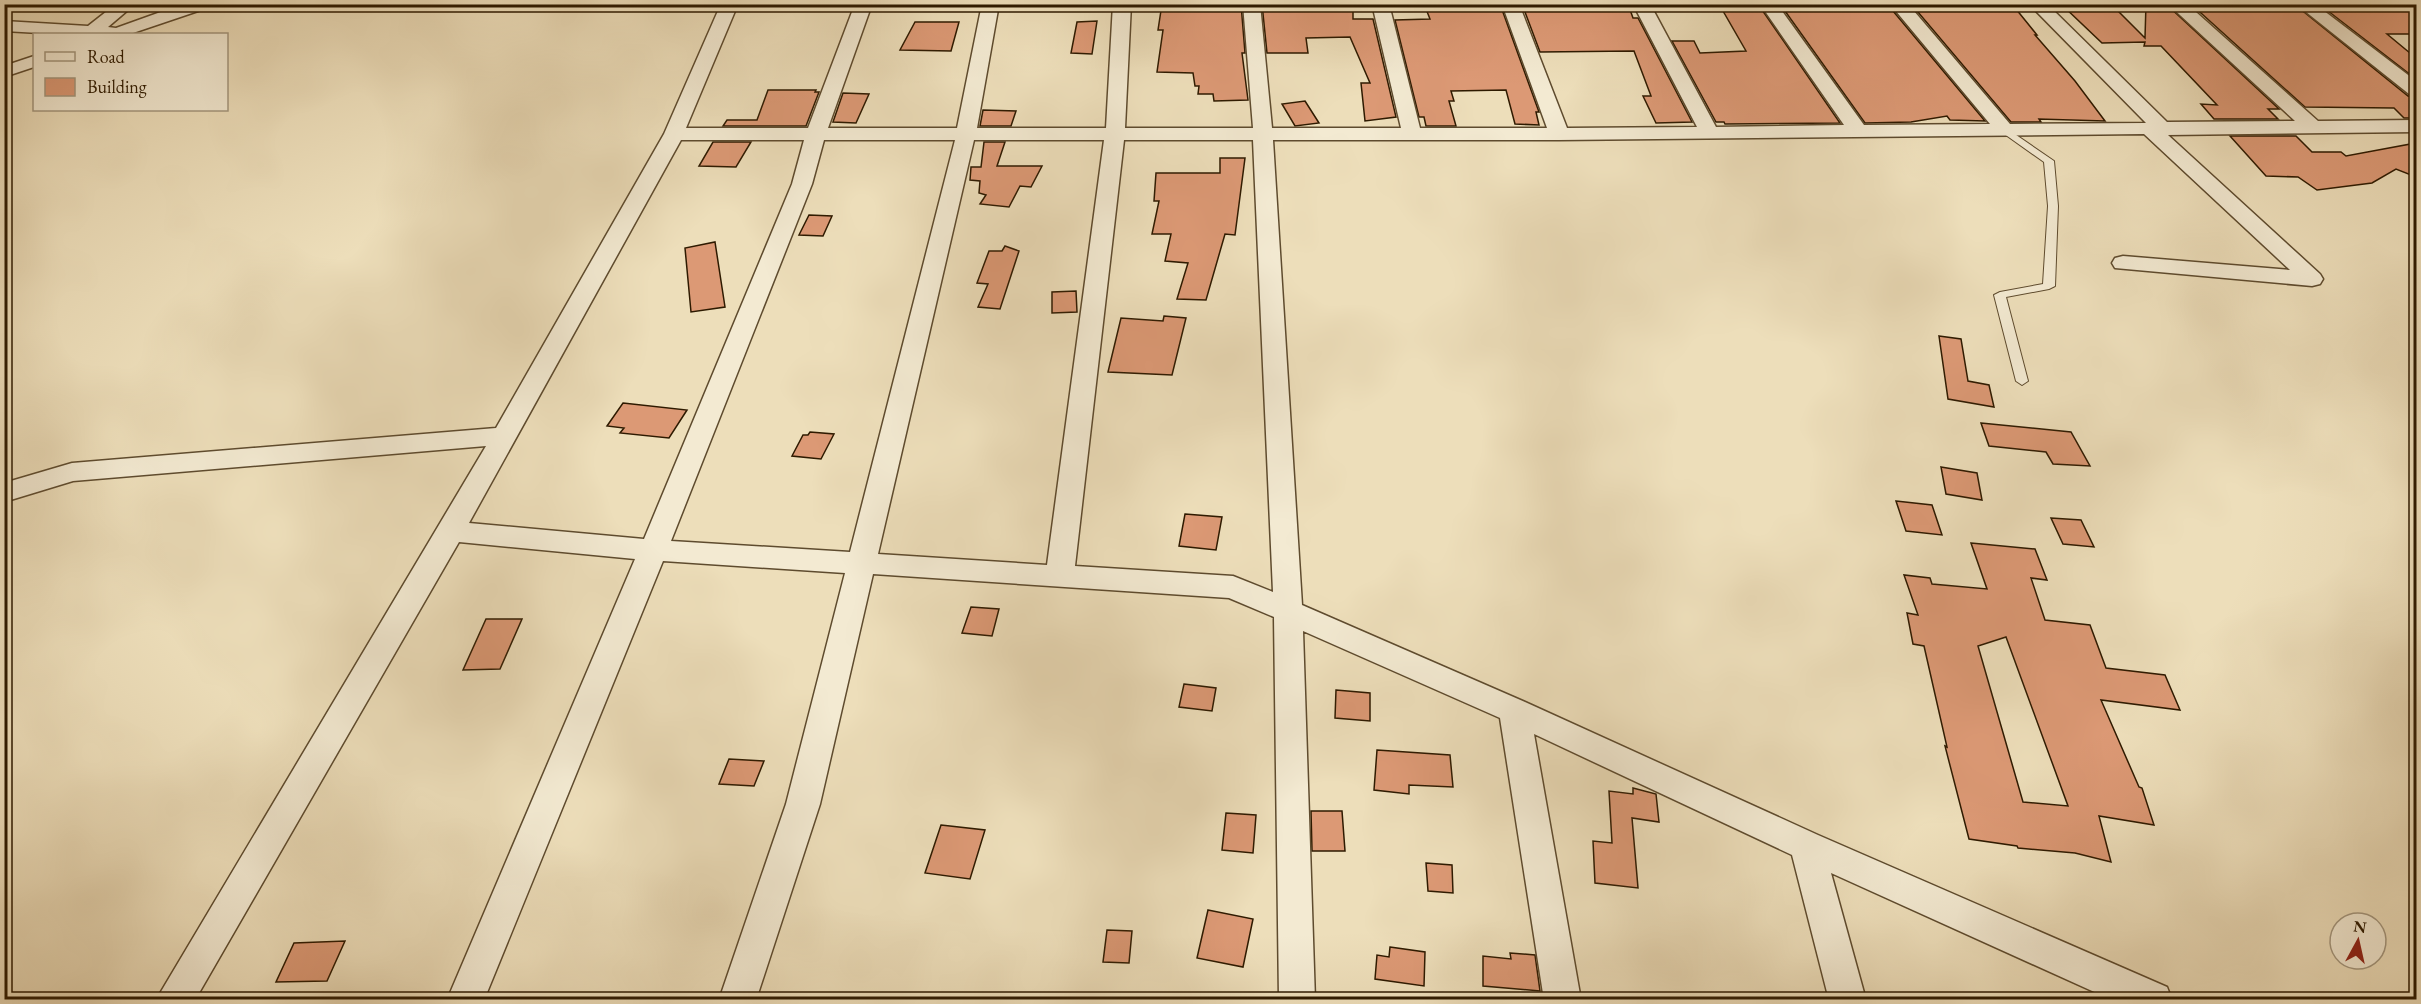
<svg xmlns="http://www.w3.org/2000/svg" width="2421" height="1004" font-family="'EB Garamond',serif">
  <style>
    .building { fill: #dc9975; stroke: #2e1a00; stroke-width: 1.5; fill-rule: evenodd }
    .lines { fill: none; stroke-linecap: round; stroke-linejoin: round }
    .lane-casing { stroke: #5e4b2e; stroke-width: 2 }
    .street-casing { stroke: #5e4b2e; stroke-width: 3 }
    .lane { fill: #f3ead2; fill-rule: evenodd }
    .street { fill: #f3ead2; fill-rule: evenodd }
  </style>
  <rect width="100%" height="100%" fill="#eddeba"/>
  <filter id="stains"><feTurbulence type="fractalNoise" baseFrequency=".00333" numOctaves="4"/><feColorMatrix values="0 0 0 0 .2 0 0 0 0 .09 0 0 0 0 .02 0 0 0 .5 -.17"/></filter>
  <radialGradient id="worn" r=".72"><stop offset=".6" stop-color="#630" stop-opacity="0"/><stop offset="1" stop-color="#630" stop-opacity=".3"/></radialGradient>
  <g class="building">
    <path d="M 1162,4 L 1241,4 L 1245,53 L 1242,53 L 1248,100 L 1214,101 L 1213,94 L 1198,94 L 1199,86 L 1195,86 L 1193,73 L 1157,72 L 1163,30 L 1158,30 Z"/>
    <path d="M 1262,4 L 1353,4 L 1353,19 L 1373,19 L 1396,117 L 1365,121 L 1361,83 L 1370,83 L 1350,37 L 1306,38 L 1308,53 L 1267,53 Z"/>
    <path d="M 1424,4 L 1500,4 L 1539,112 L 1536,112 L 1539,125 L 1515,124 L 1506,90 L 1451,91 L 1454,101 L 1449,101 L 1456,126 L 1426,126 L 1424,117 L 1419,117 L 1395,20 L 1430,19 Z"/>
    <path d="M 1522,4 L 1628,4 L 1633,18 L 1638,18 L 1692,122 L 1656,123 L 1643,96 L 1651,96 L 1634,51 L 1540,52 Z"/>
    <path d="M 1719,4 L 1758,4 L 1840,123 L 1725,124 L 1724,122 L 1716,122 L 1672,41 L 1694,41 L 1700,53 L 1746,51 Z"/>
    <path d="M 1780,4 L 1888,5 L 1985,121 L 1950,120 L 1947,116 L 1911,122 L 1865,123 Z"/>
    <path d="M 2061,4 L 2111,4 L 2145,38 L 2146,4 L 2166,4 L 2279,109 L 2268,109 L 2278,119 L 2214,119 L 2201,104 L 2217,105 L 2161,46 L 2144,46 L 2145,42 L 2102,43 Z"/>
    <path d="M 2191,4 L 2294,4 L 2408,96 L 2416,98 L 2416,118 L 2404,118 L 2394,108 L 2305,107 Z"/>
    <path d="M 2319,4 L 2367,7 L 2416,6 L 2416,34 L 2387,34 L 2416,58 L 2416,79 Z"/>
    <path d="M 1912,5 L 1929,5 L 1932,10 L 2016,9 L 2037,35 L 2035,35 L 2075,81 L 2105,121 L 2039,119 L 2041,122 L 2011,122 Z"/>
    <path d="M 1097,21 L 1092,54 L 1071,53 L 1077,22 Z"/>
    <path d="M 915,22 L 959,22 L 951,51 L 900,50 Z"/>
    <path d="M 768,90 L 816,90 L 815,92 L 819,92 L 806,126 L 723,126 L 727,120 L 757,120 Z"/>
    <path d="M 843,93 L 869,94 L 856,123 L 833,122 Z"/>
    <path d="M 1305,101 L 1319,123 L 1295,126 L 1282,104 Z"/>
    <path d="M 983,110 L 1016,111 L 1011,126 L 980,126 Z"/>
    <path d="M 2230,136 L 2296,136 L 2312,152 L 2341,152 L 2346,156 L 2416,143 L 2416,177 L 2396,169 L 2372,183 L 2317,190 L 2298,177 L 2266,176 Z"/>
    <path d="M 713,142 L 751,142 L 736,167 L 699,166 Z"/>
    <path d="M 984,142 L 1005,142 L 997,166 L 1042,166 L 1031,187 L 1020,186 L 1009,207 L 980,204 L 986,195 L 979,193 L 980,181 L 970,180 L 971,167 L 981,167 Z"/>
    <path d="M 1220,158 L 1245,158 L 1235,235 L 1225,234 L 1206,300 L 1177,299 L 1188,263 L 1165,261 L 1171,234 L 1152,234 L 1159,201 L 1154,201 L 1156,173 L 1220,173 Z"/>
    <path d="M 809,215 L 832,216 L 823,236 L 799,235 Z"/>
    <path d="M 715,242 L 725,307 L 691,312 L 685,248 Z"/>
    <path d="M 1005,246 L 1019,251 L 1000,309 L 978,307 L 988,284 L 977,283 L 989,251 L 1002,251 Z"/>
    <path d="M 1076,291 L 1077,312 L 1052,313 L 1052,292 Z"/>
    <path d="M 1164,316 L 1186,318 L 1172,375 L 1108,372 L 1121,318 L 1163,321 Z"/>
    <path d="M 1939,336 L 1961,339 L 1968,381 L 1989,385 L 1994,407 L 1948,399 Z"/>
    <path d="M 623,403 L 687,410 L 669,438 L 620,433 L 624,428 L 607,426 Z"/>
    <path d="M 1981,423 L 2071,432 L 2090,466 L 2053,464 L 2046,452 L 1989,446 Z"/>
    <path d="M 810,432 L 834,434 L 821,459 L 792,456 L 803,435 L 808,435 Z"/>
    <path d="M 1941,467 L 1977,473 L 1982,500 L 1946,494 Z"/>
    <path d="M 1896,501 L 1932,505 L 1942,535 L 1906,531 Z"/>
    <path d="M 1185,514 L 1222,517 L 1216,550 L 1179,546 Z"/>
    <path d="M 2051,518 L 2081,520 L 2094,547 L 2063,544 Z"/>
    <path d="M 1971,543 L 2035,549 L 2047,580 L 2031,578 L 2045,620 L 2090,625 L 2106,668 L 2165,675 L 2180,710 L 2101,700 L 2139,787 L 2142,788 L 2154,825 L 2099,816 L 2111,862 L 2075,853 L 2018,848 L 2017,846 L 1969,839 L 1945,746 L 1947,747 L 1924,646 L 1913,644 L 1907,613 L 1918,615 L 1904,575 L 1930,578 L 1932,584 L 1987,589 ZM 2006,637 L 2068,806 L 2023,802 L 1978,646 Z"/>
    <path d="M 971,607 L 999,609 L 992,636 L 962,633 Z"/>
    <path d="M 486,619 L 522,619 L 500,669 L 463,670 Z"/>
    <path d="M 1184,684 L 1216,688 L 1212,711 L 1179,707 Z"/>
    <path d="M 1336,690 L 1370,693 L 1370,721 L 1335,718 Z"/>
    <path d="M 1377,750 L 1450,755 L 1453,787 L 1409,785 L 1409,794 L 1374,790 Z"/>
    <path d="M 729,759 L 764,761 L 754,786 L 719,784 Z"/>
    <path d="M 1633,788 L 1656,794 L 1659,822 L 1632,818 L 1638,888 L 1595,883 L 1593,841 L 1612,843 L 1609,791 L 1633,794 Z"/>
    <path d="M 1311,811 L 1342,811 L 1345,851 L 1312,851 Z"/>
    <path d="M 1226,813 L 1256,815 L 1253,853 L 1222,850 Z"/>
    <path d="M 941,825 L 985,830 L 970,879 L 925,873 Z"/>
    <path d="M 1426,863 L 1452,865 L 1453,893 L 1428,891 Z"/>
    <path d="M 1208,910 L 1253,919 L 1243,967 L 1197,958 Z"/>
    <path d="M 1107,930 L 1132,931 L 1129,963 L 1103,962 Z"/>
    <path d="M 345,941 L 327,981 L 276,982 L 294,943 Z"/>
    <path d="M 1390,947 L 1425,952 L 1424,986 L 1375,979 L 1377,955 L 1389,957 Z"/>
    <path d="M 1510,953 L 1535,955 L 1540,991 L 1483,986 L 1483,956 L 1511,959 Z"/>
  </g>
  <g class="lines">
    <g class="lane-casing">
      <path id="lane" d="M 2006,128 L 2054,161 L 2058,206 L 2055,286 L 2049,289 L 2006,297 L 2028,381 L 2022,385 L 2016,381 L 1994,295 L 2000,292 L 2043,284 L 2048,206 L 2044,162 L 2003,133 L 2003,129 Z"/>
    </g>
    <g class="street-casing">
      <g id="street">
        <path d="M 116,4 L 135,4 L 108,27 L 116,28 L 183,4 L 209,4 L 207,8 L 130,34 L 57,34 L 4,31 L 4,21 L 88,26 Z"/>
        <path d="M 721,4 L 738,4 L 686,128 L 808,128 L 855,4 L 872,4 L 828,128 L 957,128 L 982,4 L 999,4 L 977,128 L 1106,128 L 1113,4 L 1131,4 L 1125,128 L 1253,128 L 1243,4 L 1260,4 L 1272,128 L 1401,128 L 1372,4 L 1389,4 L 1420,128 L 1547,128 L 1502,4 L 1519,4 L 1567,128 L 1697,127 L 1633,4 L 1650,4 L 1716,127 L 1844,125 L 1760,4 L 1777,4 L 1864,125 L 1990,124 L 1890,4 L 1908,4 L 2010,124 L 2146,123 L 2029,4 L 2047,4 L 2167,122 L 2295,121 L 2168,4 L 2187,4 L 2318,121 L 2416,120 L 2416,132 L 2168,135 L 2320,274 L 2323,279 L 2320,284 L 2312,286 L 2115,268 L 2112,263 L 2115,258 L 2123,256 L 2290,270 L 2144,134 L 1559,140 L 1273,140 L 1302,605 L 1525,702 L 1818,835 L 2167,987 L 2172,1000 L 2112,1000 L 1831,873 L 1866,1000 L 1829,1000 L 1792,855 L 1534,734 L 1581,1000 L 1544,1000 L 1500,718 L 1303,631 L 1315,1000 L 1279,1000 L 1274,617 L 1229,598 L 873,574 L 820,804 L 756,1000 L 719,1000 L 786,804 L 845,573 L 663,561 L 484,1000 L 447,1000 L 635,559 L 459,542 L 195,1000 L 156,1000 L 486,446 L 73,481 L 4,502 L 4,483 L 72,463 L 496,428 L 664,134 ZM 681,140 L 804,140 L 792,184 L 644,539 L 469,523 ZM 824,140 L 955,140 L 850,552 L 671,541 L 812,184 ZM 974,140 L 1104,140 L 1047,565 L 878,554 ZM 1124,140 L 1253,140 L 1273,592 L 1233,576 L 1075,566 Z"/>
        <path d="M 2296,4 L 2315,4 L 2416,81 L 2416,96 L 2409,94 Z"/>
        <path d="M 34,56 L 34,67 L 4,77 L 4,66 Z"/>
      </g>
    </g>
    <use href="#lane" class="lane"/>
    <use href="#street" class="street"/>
  </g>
  <rect width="2421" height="1004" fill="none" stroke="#eddeba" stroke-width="24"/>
  <rect x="6" y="6" width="2409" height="992" fill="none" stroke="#2e1a00" stroke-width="3"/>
  <rect x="12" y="12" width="2397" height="980" fill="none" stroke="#2e1a00" stroke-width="1.5"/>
  <rect x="33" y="33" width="195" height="78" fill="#f3ead2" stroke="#a4977e" stroke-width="1.5"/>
  <rect x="45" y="52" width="30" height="9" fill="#f3ead2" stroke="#a4977e" stroke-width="1.5"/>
  <text x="87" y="63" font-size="18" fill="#2e1a00">Road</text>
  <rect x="45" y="78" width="30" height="18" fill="#dc9975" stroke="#a4977e" stroke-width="1.5"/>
  <text x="87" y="93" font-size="18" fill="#2e1a00">Building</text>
  <g transform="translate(2358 941) rotate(8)"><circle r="28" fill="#f3ead2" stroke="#a4977e" stroke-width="1.5"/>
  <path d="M0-4.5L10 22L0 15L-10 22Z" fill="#8f2418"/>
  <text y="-9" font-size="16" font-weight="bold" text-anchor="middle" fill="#2e1a00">N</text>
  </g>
  <rect width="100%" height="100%" filter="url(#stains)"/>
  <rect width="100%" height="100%" fill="url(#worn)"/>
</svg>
